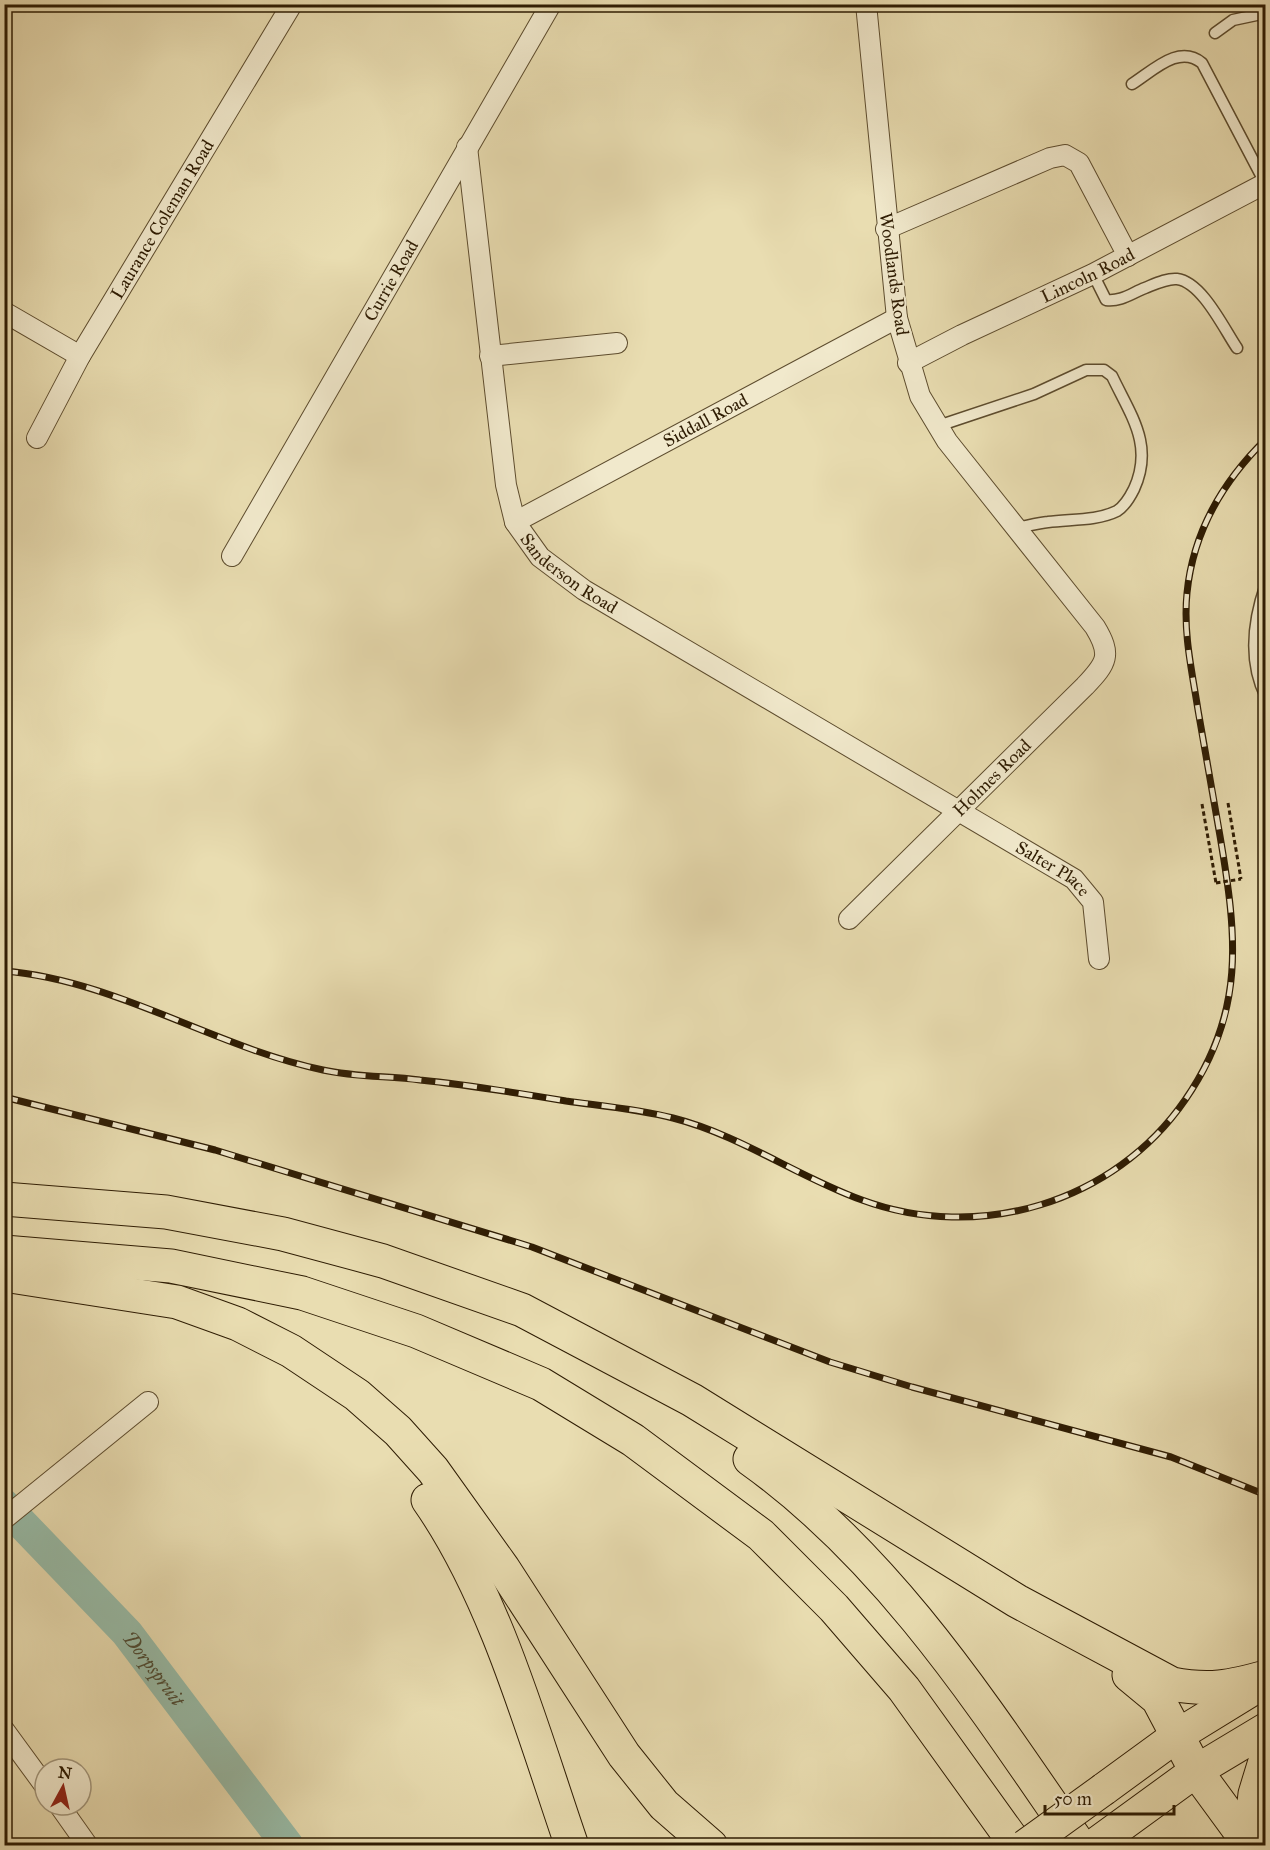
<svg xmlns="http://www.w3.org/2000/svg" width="1270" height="1850" font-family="'IM FELL Great Primer',serif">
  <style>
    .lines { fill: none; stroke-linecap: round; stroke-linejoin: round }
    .river { stroke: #98bca8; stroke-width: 32 }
    .service-casing { stroke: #5d4c2e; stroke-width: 13 }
    .minor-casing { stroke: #5d4c2e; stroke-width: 22 }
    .primary-casing { stroke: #2e1c03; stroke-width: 34 }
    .motorway-casing { stroke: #2e1c03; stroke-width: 35 }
    .path { stroke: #2e1c03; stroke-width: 3; stroke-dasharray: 4.5 3; stroke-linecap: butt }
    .service { stroke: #f1e9cc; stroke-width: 10 }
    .minor { stroke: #f1e9cc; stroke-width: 20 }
    .primary { stroke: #e9ddb1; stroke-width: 32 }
    .motorway { stroke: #e9ddb1; stroke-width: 33 }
    .rail-casing { stroke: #2e1c03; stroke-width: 7 }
    .rail { stroke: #f1e9cc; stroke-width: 4.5; stroke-dasharray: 14; stroke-linecap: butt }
    .primary-bridge-casing { stroke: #2e1c03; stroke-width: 34; stroke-linecap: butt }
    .path-bridge { stroke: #2e1c03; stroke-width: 3; stroke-dasharray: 4.5 3; stroke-linecap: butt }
    .primary-bridge { stroke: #e9ddb1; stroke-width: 32 }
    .labels { text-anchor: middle; stroke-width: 4.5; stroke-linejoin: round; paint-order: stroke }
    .street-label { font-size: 18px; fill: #2e1c03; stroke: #f1e9cc }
    .water-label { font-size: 20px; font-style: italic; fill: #4e4c35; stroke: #f1e9cc }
  </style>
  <rect width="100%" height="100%" fill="#e9ddb1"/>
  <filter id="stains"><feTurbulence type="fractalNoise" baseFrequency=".00333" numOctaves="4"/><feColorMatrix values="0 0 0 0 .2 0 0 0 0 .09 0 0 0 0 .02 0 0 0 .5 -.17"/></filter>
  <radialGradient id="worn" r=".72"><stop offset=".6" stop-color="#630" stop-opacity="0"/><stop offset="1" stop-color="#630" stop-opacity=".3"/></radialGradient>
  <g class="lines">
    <path class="river" id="s1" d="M 4,1505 L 127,1633 L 288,1846"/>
    <g class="service-casing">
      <g id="service">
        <path d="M 1215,33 L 1233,20 L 1266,13"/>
        <path d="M 1132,84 C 1154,70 1179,44 1202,63 L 1265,183"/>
        <path d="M 1093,274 L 1106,300 C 1121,302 1132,293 1145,288 C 1155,284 1167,278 1177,279 C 1202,282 1224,329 1237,348"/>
        <path d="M 938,426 L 1034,394 L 1086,370 L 1104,370 L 1112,376 C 1131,416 1154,445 1134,489 C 1130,497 1125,506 1117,511 C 1097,521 1070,519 1048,522 C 1038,523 1027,526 1016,528"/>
        <path d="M 1266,584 C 1253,621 1248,661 1266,697"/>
      </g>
    </g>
    <g class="minor-casing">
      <g id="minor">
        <path id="s2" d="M 467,147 L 506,485 L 515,522 L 540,557 L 584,590 L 1074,879 L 1093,902 L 1099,959"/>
        <path d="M 886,229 L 1050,158 L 1065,155 L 1079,163 L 1128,256"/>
        <path d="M 4,312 L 80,356"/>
        <path d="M 490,356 L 617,343"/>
        <path id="s3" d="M 908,363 L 962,335 L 1093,274 L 1266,183"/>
        <path id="s4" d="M 37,438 L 80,356 L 292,4"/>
        <path id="s5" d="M 515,522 L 897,318"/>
        <path id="s6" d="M 232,556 L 551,4"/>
        <path id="s7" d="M 849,919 L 1085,686 C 1107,663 1112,655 1095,627 L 947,441 L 920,396 L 897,318 L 866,4"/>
        <path d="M 4,1519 L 148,1402"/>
        <path d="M 4,1730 L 45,1786"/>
        <path d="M 59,1805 L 88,1846"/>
      </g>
    </g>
    <g class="primary-casing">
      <g id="primary">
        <path d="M 1104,1789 L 1178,1735 L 1266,1681"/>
        <path d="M 1093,1846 L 1196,1771 L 1266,1729"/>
      </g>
    </g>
    <g class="motorway-casing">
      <g id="motorway">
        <path d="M 4,1199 L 166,1212 L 283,1234 L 383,1261 L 522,1310 L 692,1400 L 1017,1601 L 1172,1684 C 1209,1691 1230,1687 1266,1677"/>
        <path d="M 4,1252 L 171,1266 L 302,1293 L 416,1331 L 541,1384 L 633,1440 L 761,1535 L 834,1608 L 904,1689 L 1017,1846"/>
        <path d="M 4,1275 L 177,1302 L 238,1324 L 291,1351 L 357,1395 L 398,1431 L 433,1470 L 503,1568 L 624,1755 L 664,1805 L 711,1846"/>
        <path d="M 750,1459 C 890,1559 984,1707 1080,1846"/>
        <path d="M 428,1500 C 496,1597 533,1733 572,1846"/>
        <path d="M 1129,1675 L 1158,1699 L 1196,1771 L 1248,1842"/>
        <path d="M 1249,1846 L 1255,1794 L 1266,1758"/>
      </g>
    </g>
    <g class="path">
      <path d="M 1228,803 L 1241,879"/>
      <path d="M 1202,804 L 1216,883"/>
    </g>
    <use href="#service" class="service"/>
    <use href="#minor" class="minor"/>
    <use href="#primary" class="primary"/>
    <use href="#motorway" class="motorway"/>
    <g class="rail-casing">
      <g id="rail">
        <path d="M 4,971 C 116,980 214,1047 323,1070 C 355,1077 388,1076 420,1080 C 469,1085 518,1093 566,1101 C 602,1106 638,1109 673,1118 C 740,1135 798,1177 862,1200 C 979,1243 1114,1203 1185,1100 C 1246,1012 1237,936 1220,836 C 1213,794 1205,752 1198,710 C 1192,671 1183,633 1187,593 C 1193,532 1223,481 1266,439"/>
        <path d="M 4,1097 L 215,1150 L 532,1247 L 830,1362 L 912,1387 L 1171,1457 L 1266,1495"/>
      </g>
    </g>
    <use href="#rail" class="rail"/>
    <g class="primary-bridge-casing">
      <path id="primary-bridge" d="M 1025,1846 L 1104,1789"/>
    </g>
    <path class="path-bridge" d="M 1216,883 L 1241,879"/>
    <use href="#primary-bridge" class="primary-bridge"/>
  </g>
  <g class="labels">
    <g class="street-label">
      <text dy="6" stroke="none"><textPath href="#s4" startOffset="252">Laurance Coleman Road</textPath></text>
      <text transform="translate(894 274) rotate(82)" y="6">Woodlands Road</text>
      <text dy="6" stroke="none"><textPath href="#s3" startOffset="200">Lincoln Road</textPath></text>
      <text dy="6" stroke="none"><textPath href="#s6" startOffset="318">Currie Road</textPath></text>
      <text dy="6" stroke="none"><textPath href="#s5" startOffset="216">Siddall Road</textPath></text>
      <text dy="6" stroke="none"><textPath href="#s2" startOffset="454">Sanderson Road</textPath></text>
      <text dy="6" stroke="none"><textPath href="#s7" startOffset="201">Holmes Road</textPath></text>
      <text dy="6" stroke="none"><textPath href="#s2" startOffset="1022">Salter Place</textPath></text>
    </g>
    <g class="water-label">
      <text dy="7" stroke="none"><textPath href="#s1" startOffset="222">Dorpspruit</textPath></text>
    </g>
  </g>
  <rect width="1270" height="1850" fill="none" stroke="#e9ddb1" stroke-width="24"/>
  <rect x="6" y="6" width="1258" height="1838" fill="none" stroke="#2e1c03" stroke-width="3"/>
  <rect x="12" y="12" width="1246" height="1826" fill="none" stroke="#2e1c03" stroke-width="1.5"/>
  <g transform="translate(63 1787) rotate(8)"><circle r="28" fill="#f1e9cc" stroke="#a3977c" stroke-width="1.5"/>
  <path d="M0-4.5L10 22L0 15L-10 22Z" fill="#8f2418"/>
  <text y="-9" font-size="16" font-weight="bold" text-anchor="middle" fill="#2e1c03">N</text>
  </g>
  <path d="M1045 1805v9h129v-9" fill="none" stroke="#2e1c03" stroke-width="3"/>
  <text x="1054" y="1805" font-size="18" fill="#2e1c03" stroke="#f1e9cc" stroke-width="4.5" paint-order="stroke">50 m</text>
  <rect width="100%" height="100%" filter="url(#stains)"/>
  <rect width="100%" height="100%" fill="url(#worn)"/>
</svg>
